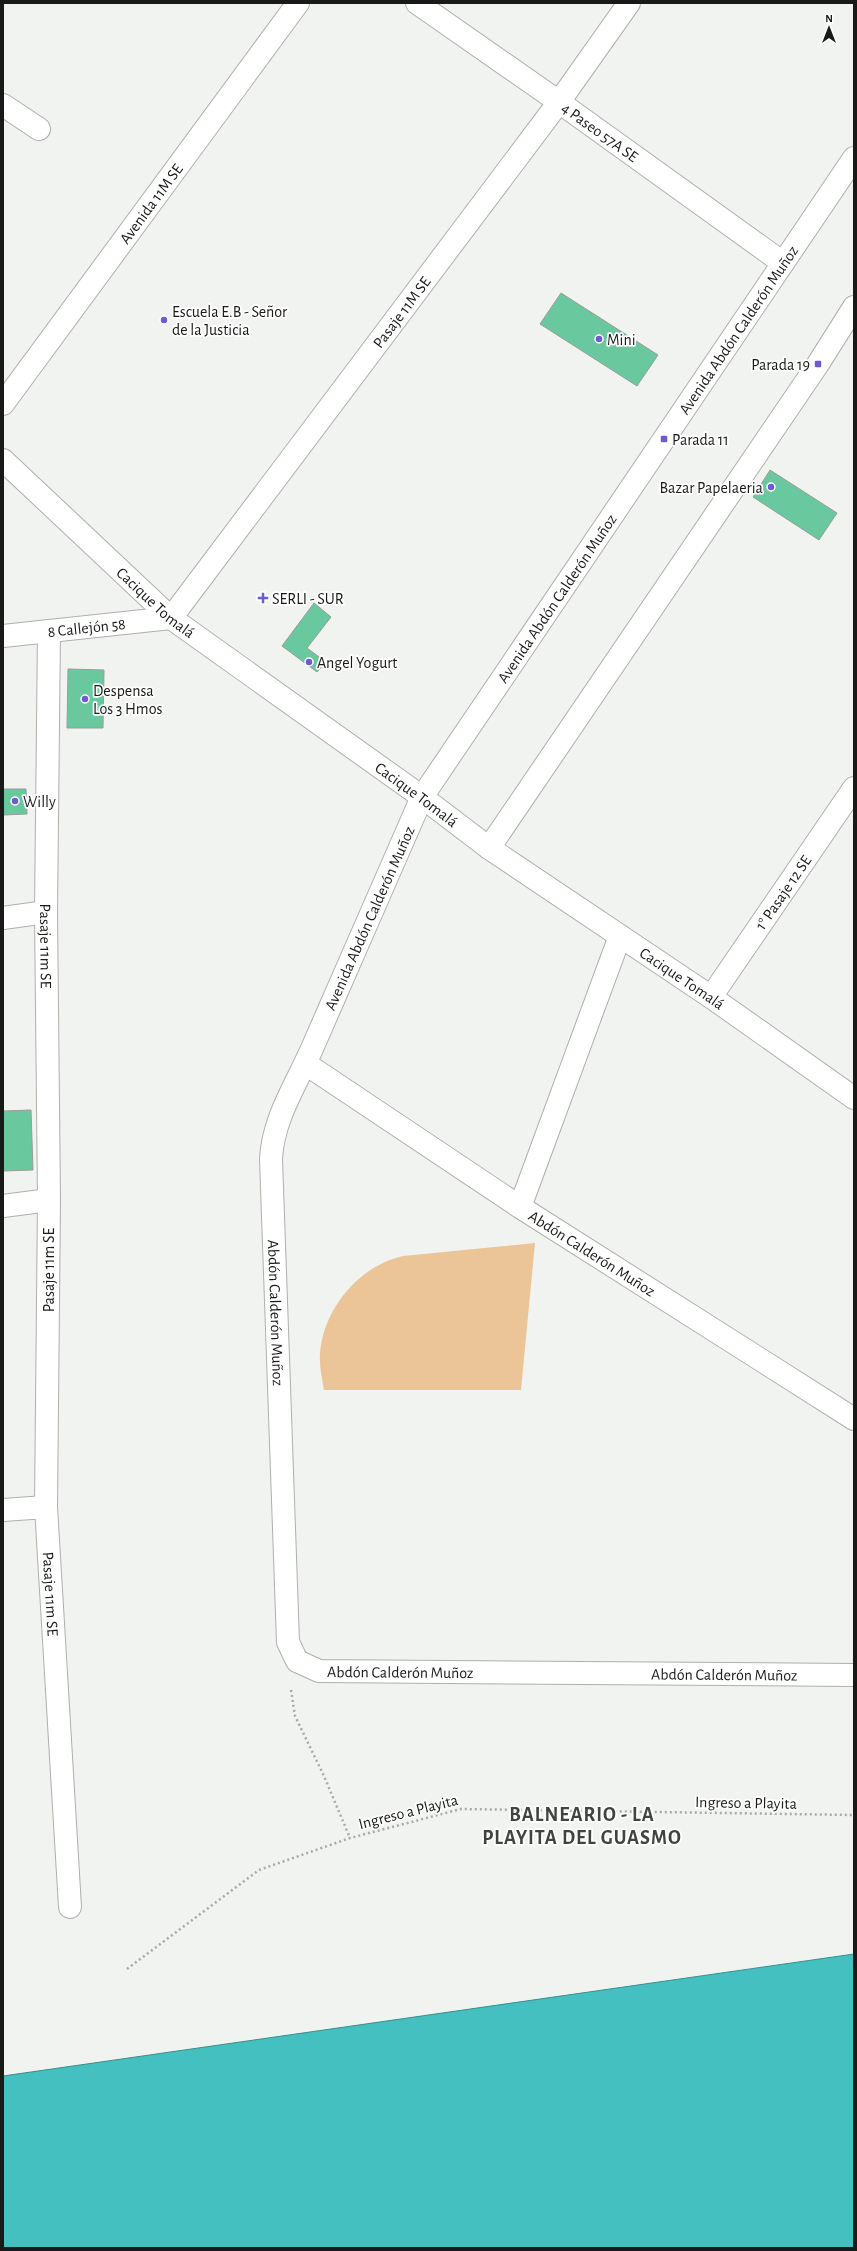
<svg xmlns="http://www.w3.org/2000/svg" width="857" height="2251" font-family="'Alegreya Sans',sans-serif">
  <style>
    .green { fill: #ebc597 }
    .water { fill: #43c0bf; stroke: #368e8d }
    .building { fill: #6ac89f; stroke: #989d9a }
    .lines { fill: none; stroke-linecap: round; stroke-linejoin: round }
    .street-casing { stroke: #aeb0ac; stroke-width: 24 }
    .secondary-casing { stroke: #aeb0ac; stroke-width: 24 }
    .path { stroke: #a6a9a5; stroke-width: 2.5; stroke-dasharray: 2 3; stroke-linecap: butt }
    .street { stroke: #fff; stroke-width: 22 }
    .secondary { stroke: #fff; stroke-width: 22 }
    .poi-dot { fill: #6d5ad4; stroke: #fff; stroke-width: 1.5 }
    .labels { text-anchor: middle; stroke-width: 3.5; stroke-linejoin: round; paint-order: stroke }
    .street-label { font-size: 16px; fill: #191a18; stroke: #fff }
    .poi-label { font-size: 16px; fill: #191a18; stroke: #fff; text-anchor: start }
    .district-label { font-size: 20px; font-weight: bold; letter-spacing: 1px; fill: #40433f; stroke: #fff }
  </style>
  <rect width="100%" height="100%" fill="#f0f3ef"/>
  <path class="green" d="M 535,1243 L 521,1390 L 324,1390 C 322,1378 319,1365 320,1353 C 324,1308 359,1266 403,1256 Z"/>
  <path class="water" d="M 854,1954 L 854,2248 L 3,2248 L 3,2076 Z"/>
  <g class="building">
    <path d="M 561,293 L 658,355 L 637,386 L 540,324 Z"/>
    <path d="M 770,470 L 837,513 L 819,540 L 753,497 Z"/>
    <path d="M 314,603 L 331,617 L 307,648 L 326,662 L 317,672 L 282,646 Z"/>
    <path d="M 68,669 L 104,670 L 103,728 L 67,728 Z"/>
    <path d="M 3,789 L 26,789 L 27,814 L 3,815 Z"/>
    <path d="M 31,1110 L 33,1170 L 3,1171 L 3,1111 Z"/>
  </g>
  <g class="lines">
    <g class="street-casing">
      <g id="street">
        <path id="s1" d="M 417,3 L 559,102 L 783,263"/>
        <path d="M 3,105 L 39,129"/>
        <path id="s2" d="M 3,404 L 298,3"/>
        <path id="s3" d="M 49,631 L 46,912 L 49,1200 L 46,1507 L 70,1907"/>
        <path id="s4" d="M 3,636 L 171,618 L 559,102 L 629,3"/>
        <path id="s5" d="M 422,797 C 386,879 350,962 314,1044 C 298,1082 273,1117 271,1159 L 288,1642 L 297,1661 L 319,1671 L 854,1675"/>
        <path id="s6" d="M 489,848 L 711,997 L 854,1098"/>
        <path d="M 3,918 L 46,912"/>
        <path id="s7" d="M 711,997 L 854,788"/>
        <path id="s8" d="M 306,1064 L 520,1207 L 854,1419"/>
        <path d="M 3,1206 L 49,1200"/>
        <path d="M 520,1207 L 620,936"/>
        <path d="M 3,1510 L 46,1507"/>
      </g>
    </g>
    <g class="secondary-casing">
      <g id="secondary">
        <path id="s9" d="M 3,460 L 171,618 L 422,797 L 489,848 L 818,364 L 854,307"/>
        <path id="s10" d="M 422,797 L 854,158"/>
      </g>
    </g>
    <g class="path">
      <path d="M 291,1690 L 295,1716 L 324,1776 L 350,1838"/>
      <path d="M 127,1969 L 259,1870 L 350,1838 L 461,1809 L 854,1815"/>
    </g>
    <use href="#street" class="street"/>
    <use href="#secondary" class="secondary"/>
  </g>
  <g class="poi-dot">
    <circle cx="164" cy="320" r="4"/>
    <circle cx="599" cy="339" r="4"/>
    <rect x="814" y="360" width="8" height="8" rx="2"/>
    <rect x="660" y="435" width="8" height="8" rx="2"/>
    <circle cx="771" cy="487" r="4"/>
    <path d="M261 592h4v4h4v4h-4v4h-4v-4h-4v-4h4z"/>
    <circle cx="309" cy="662" r="4"/>
    <circle cx="85" cy="699" r="4"/>
    <circle cx="15" cy="801" r="4"/>
  </g>
  <g class="labels">
    <g class="street-label">
      <text dy="6" stroke="none"><textPath href="#s1" startOffset="224">4 Paseo 57A SE</textPath></text>
      <text dy="6" stroke="none"><textPath href="#s2" startOffset="249">Avenida 11M SE</textPath></text>
      <text dy="6" stroke="none"><textPath href="#s4" startOffset="552">Pasaje 11M SE</textPath></text>
      <text dy="6" stroke="none"><textPath href="#s10" startOffset="564">Avenida Abdón Calderón Muñoz</textPath></text>
      <text dy="6" stroke="none"><textPath href="#s10" startOffset="240">Avenida Abdón Calderón Muñoz</textPath></text>
      <text dy="6" stroke="none"><textPath href="#s9" startOffset="209">Cacique Tomalá</textPath></text>
      <text dy="6" stroke="none"><textPath href="#s4" startOffset="84">8 Callejón 58</textPath></text>
      <text dy="6" stroke="none"><textPath href="#s9" startOffset="533">Cacique Tomalá</textPath></text>
      <text dy="6" stroke="none"><textPath href="#s7" startOffset="127">1° Pasaje 12 SE</textPath></text>
      <text transform="translate(369 918) rotate(-66)" y="6">Avenida Abdón Calderón Muñoz</text>
      <text dy="6" stroke="none"><textPath href="#s3" startOffset="315">Pasaje 11m SE</textPath></text>
      <text dy="6" stroke="none"><textPath href="#s6" startOffset="233">Cacique Tomalá</textPath></text>
      <text dy="6" stroke="none"><textPath href="#s8" startOffset="343">Abdón Calderón Muñoz</textPath></text>
      <text transform="translate(48 1270) rotate(-90)" y="6">Pasaje 11m SE</text>
      <text dy="6" stroke="none"><textPath href="#s5" startOffset="547">Abdón Calderón Muñoz</textPath></text>
      <text dy="6" stroke="none"><textPath href="#s3" startOffset="963">Pasaje 11m SE</textPath></text>
      <text dy="6" stroke="none"><textPath href="#s5" startOffset="1003">Abdón Calderón Muñoz</textPath></text>
      <text dy="6" stroke="none"><textPath href="#s5" startOffset="1327">Abdón Calderón Muñoz</textPath></text>
      <text transform="translate(746 1802) rotate(1)" y="6">Ingreso a Playita</text>
      <text transform="translate(408 1811) rotate(-14)" y="6">Ingreso a Playita</text>
    </g>
    <g class="poi-label">
      <text x="172" y="317">Escuela E.B - Señor<tspan x="172" dy="18">de la Justicia</tspan></text>
      <text x="607" y="345">Mini</text>
      <text x="810" y="370" text-anchor="end">Parada 19</text>
      <text x="672" y="445">Parada 11</text>
      <text x="763" y="493" text-anchor="end">Bazar Papelaeria</text>
      <text x="272" y="604">SERLI - SUR</text>
      <text x="317" y="668">Angel Yogurt</text>
      <text x="93" y="696">Despensa<tspan x="93" dy="18">Los 3 Hmos</tspan></text>
      <text x="23" y="807">Willy</text>
    </g>
    <g class="district-label">
      <text x="582" y="1821">BALNEARIO - LA<tspan x="582" dy="23">PLAYITA DEL GUASMO</tspan></text>
    </g>
  </g>
  <rect width="857" height="2251" fill="none" stroke="#191a18" stroke-width="8"/>
  <g transform="translate(829 28)" stroke="#ffffff" stroke-width="3" paint-order="stroke">
  <path d="M0-3L7 15L0 10L-7 15Z" fill="#191a18"/>
  <text y="-6" font-size="11" font-weight="bold" text-anchor="middle" fill="#191a18">N</text>
  </g>
</svg>
